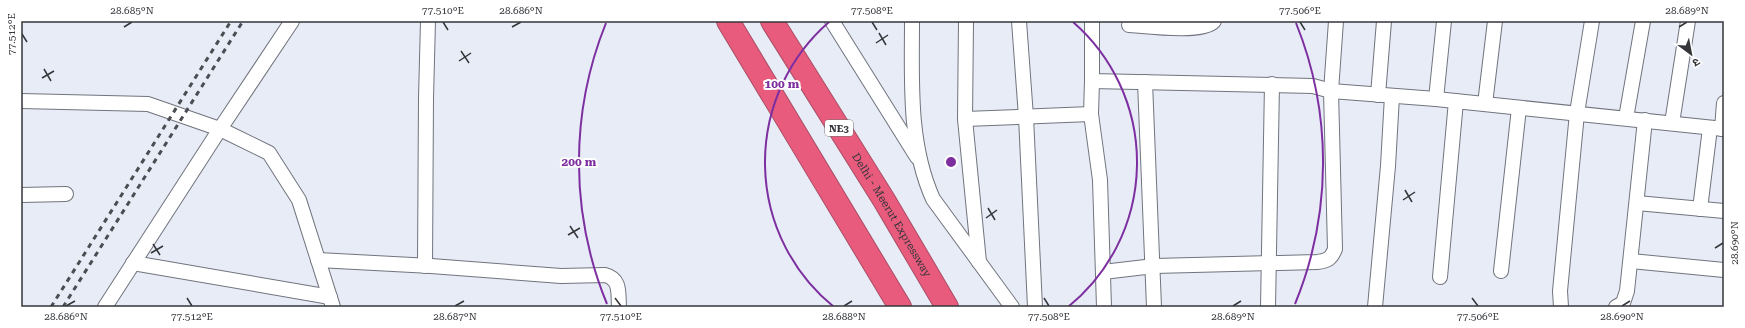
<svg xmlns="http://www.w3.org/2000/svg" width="1745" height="328" font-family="'Roboto Serif','Noto Sans Devanagari',serif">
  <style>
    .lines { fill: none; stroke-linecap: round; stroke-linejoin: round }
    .street-casing { stroke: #70747d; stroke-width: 16 }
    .highway-casing { stroke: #a94e66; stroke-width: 24 }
    .street { stroke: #fff; stroke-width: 14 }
    .highway { stroke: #e85b7d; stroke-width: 22 }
    .rail { stroke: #4b4d52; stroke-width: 3; stroke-dasharray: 5 5; stroke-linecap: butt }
    .ticks { fill: none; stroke: #34363a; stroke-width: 1.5 }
    .ring { fill: none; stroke: #7d2fa0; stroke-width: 2 }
    .labels { text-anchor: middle; stroke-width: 4; stroke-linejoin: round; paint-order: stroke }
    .shield { fill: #fff; stroke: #717275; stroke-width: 1 }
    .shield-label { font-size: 10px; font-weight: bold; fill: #34363a }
    .street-label { font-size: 11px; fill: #34363a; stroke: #fff }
    .centre { fill: #7d2fa0; stroke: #fff; stroke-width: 2 }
    .ring-label { font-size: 12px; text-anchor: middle; font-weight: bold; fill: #7d2fa0; stroke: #fff; stroke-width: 4; stroke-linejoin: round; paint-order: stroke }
    .neatline { fill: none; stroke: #34363a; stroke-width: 1.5 }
    .ticks-label { font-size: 10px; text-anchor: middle; fill: #34363a }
  </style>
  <rect width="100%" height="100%" fill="#e8ecf7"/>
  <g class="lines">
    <g class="street-casing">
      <g id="street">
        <path d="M 832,21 L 917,157"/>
        <path d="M 912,21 C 912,81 908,143 933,199 L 1012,307"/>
        <path d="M 966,21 L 965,119 L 979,262"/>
        <path d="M 1019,21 L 1026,117 L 1035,307"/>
        <path d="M 1092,21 L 1092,81 L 1313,86 L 1331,91 L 1436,99 L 1724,129"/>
        <path d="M 1129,25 C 1145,26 1203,34 1214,21"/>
        <path d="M 1092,81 L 1091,114 L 1100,180 L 1104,307"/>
        <path d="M 1145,82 L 1154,307"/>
        <path d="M 1378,95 L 1384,21"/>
        <path d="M 1436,99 L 1444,21"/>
        <path d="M 21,101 L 148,104 L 220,129 L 269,153 L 299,200 L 333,307"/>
        <path d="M 1485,104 L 1495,21"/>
        <path d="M 1626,118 L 1643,21"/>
        <path d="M 965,119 L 1091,114"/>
        <path d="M 1672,123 L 1688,21"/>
        <path d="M 1722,129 L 1724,103"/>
        <path d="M 21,195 L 66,194"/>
        <path d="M 1637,203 L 1724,211"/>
        <path d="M 1700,209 L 1710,128"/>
        <path d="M 318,260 L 431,266 L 561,276 L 605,275 C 621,279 618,293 619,307"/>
        <path d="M 1631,261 L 1724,270"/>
        <path d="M 133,263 L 330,297"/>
        <path d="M 425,266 L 426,98 L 428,21"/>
        <path d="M 1501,271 L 1519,108"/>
        <path d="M 1103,272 L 1154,266 L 1317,262 C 1327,261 1331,259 1335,249 L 1331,91 L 1336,21"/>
        <path d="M 1440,277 L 1456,101"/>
        <path d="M 105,307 L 220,129 L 292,21"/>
        <path d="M 1268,307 L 1272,84"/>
        <path d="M 1375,307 L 1388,166 L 1392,96"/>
        <path d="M 1561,307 L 1560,291 L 1577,113 L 1592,21"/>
        <path d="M 1616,307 L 1623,303 L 1627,291 L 1645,120"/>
      </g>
    </g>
    <g class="highway-casing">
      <g id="highway">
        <path d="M 728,21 L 900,307"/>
        <path id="s1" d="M 772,21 L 884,200 L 947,307"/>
      </g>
    </g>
    <use href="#street" class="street"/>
    <use href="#highway" class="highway"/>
    <g class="rail">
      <path d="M 51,307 L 231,21"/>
      <path d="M 63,307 L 243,21"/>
    </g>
  </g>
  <path class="ticks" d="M 443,22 L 448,30M 872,22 L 877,30M 1300,22 L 1305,30M 124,27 L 132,22M 512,27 L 521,22M 1679,27 L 1687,22M 879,33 L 886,45M 22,34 L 27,42M 876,43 L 888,35M 461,51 L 469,63M 459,61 L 471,53M 44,69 L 51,81M 42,78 L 54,71M 1405,190 L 1412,202M 1403,200 L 1415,192M 988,208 L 995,220M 986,218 L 997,210M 570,226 L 578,238M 568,235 L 580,228M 153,244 L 160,255M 1715,248 L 1723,243M 151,253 L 163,246M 187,298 L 192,306M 615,298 L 621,306M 1044,298 L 1049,306M 1472,298 L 1478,306M 66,306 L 75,301M 455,306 L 464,301M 844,306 L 852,301M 1233,306 L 1241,301M 1622,306 L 1630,301"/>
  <g class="ring">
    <path d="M834 307A186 186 0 0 1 829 22M1073 22A186 186 0 0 1 1068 307"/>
    <path d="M607 304A372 372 0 0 1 606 23M1296 23A372 372 0 0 1 1295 304"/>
  </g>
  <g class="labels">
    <rect class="shield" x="825" y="120" width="28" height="16" rx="3"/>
    <g class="shield-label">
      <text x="839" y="132">NE3</text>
    </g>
    <g class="street-label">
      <text dy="4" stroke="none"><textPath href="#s1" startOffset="228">Delhi - Meerut Expressway</textPath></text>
    </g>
  </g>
  <circle cx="951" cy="162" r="6" class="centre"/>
  <g class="ring-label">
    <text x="782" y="88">100 m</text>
    <text x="579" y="166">200 m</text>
  </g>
  <rect width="1745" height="328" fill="none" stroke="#ffffff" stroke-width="44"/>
  <g transform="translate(1691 54) rotate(148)" stroke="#ffffff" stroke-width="3" paint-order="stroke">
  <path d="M0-3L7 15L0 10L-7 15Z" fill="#34363a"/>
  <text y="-6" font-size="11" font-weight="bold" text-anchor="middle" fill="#34363a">उ</text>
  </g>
  <rect x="22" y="22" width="1701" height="284" class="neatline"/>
  <g class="ticks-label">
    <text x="132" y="14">28.685°N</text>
    <text x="443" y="14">77.510°E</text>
    <text x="521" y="14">28.686°N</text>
    <text x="872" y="14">77.508°E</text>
    <text x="1300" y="14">77.506°E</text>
    <text x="1687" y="14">28.689°N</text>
    <text transform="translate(11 34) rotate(-90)" y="4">77.512°E</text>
    <text transform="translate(1734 243) rotate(-90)" y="4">28.690°N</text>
    <text x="66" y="320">28.686°N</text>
    <text x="192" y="320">77.512°E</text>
    <text x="455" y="320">28.687°N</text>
    <text x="621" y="320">77.510°E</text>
    <text x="844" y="320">28.688°N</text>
    <text x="1049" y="320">77.508°E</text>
    <text x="1233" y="320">28.689°N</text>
    <text x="1478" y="320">77.506°E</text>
    <text x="1622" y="320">28.690°N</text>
  </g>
</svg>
